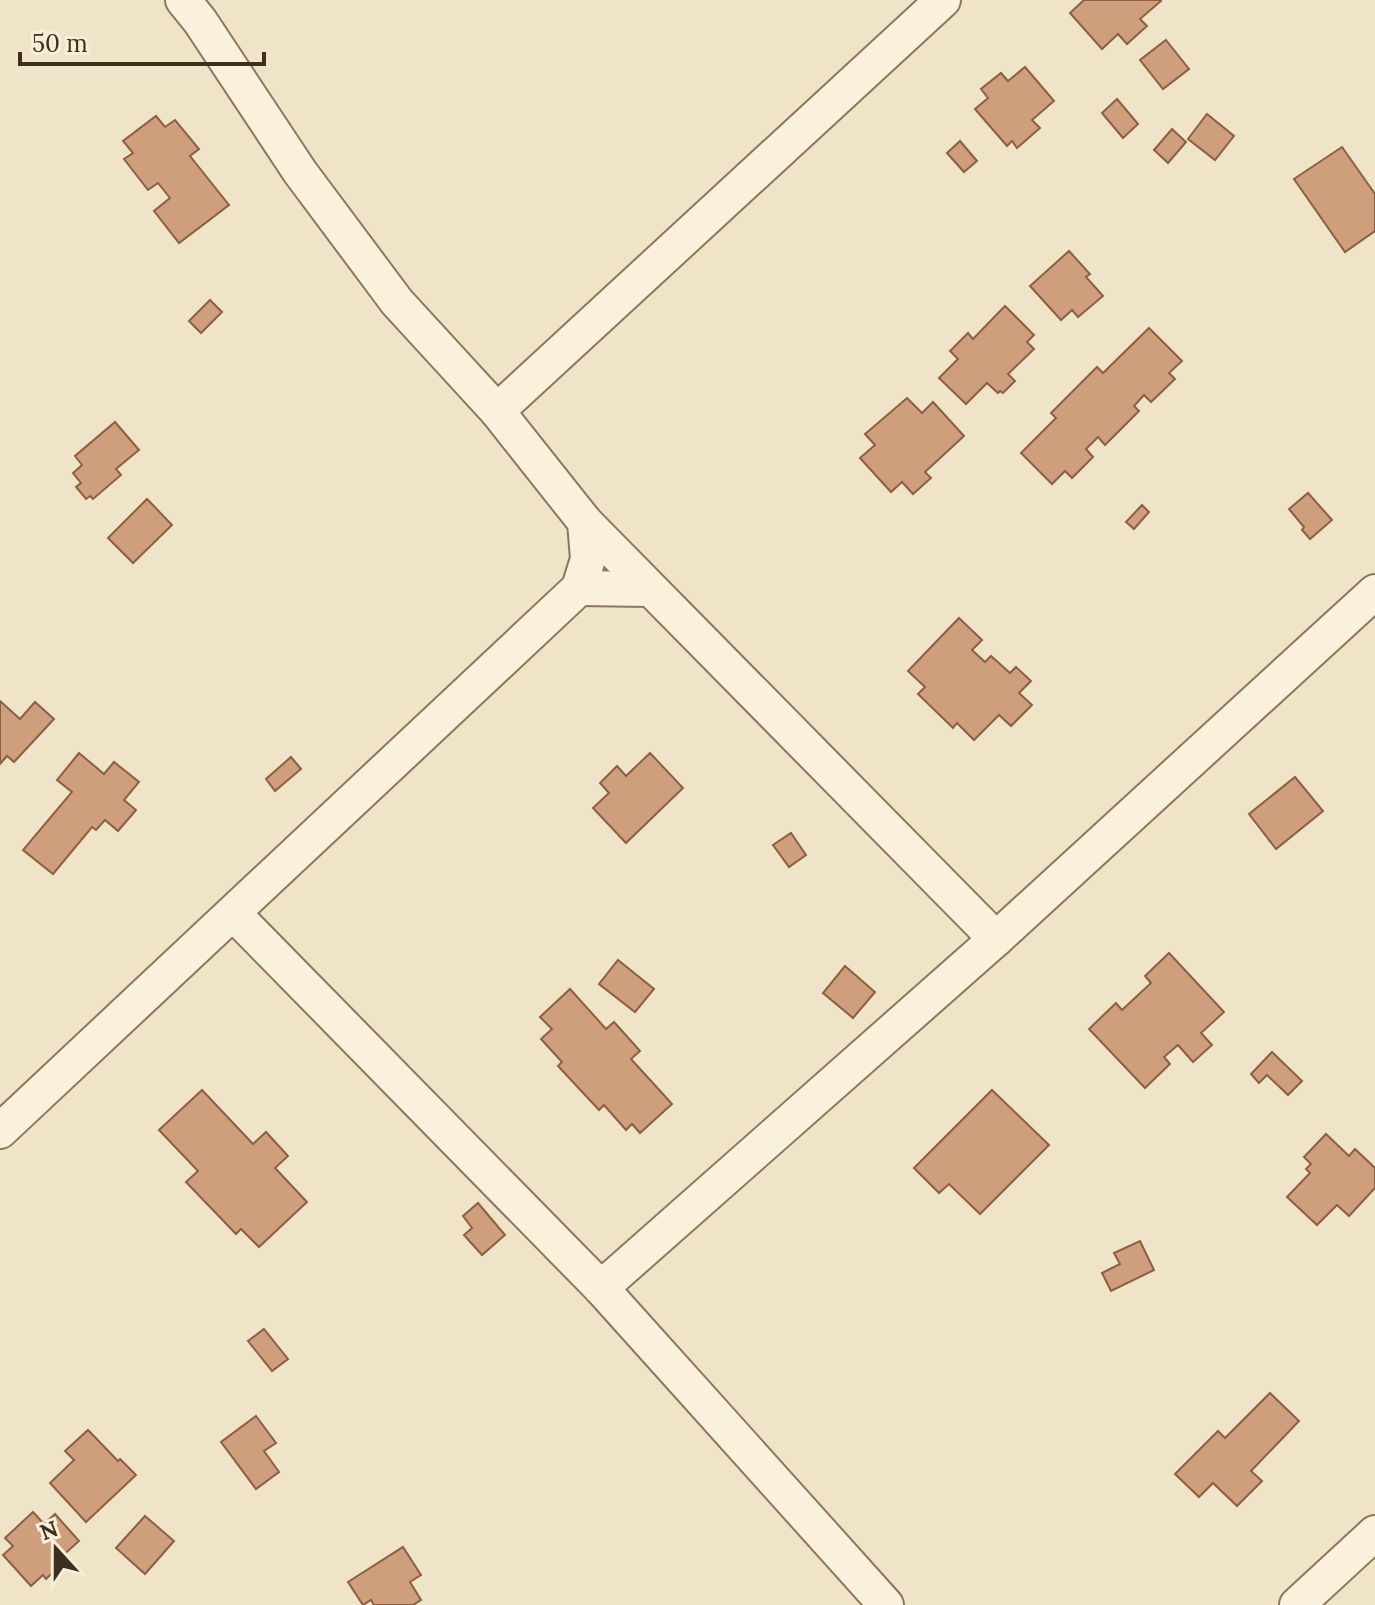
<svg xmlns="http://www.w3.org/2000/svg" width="1375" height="1605" font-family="Lora,serif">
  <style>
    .building { fill: #cf9f7d; stroke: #8d5f41; stroke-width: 2 }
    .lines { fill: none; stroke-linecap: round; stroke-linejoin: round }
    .street-casing { stroke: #8d765c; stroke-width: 38 }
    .street { stroke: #faf1dc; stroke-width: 34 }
  </style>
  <rect width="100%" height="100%" fill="#f0e4c8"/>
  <g class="building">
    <path d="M 1084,0 L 1160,0 L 1161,1 L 1140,19 L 1147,26 L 1127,44 L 1118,34 L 1102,49 L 1070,13 Z"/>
    <path d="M 1166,40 L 1189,69 L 1163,89 L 1140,60 Z"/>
    <path d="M 1025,67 L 1054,101 L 1032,120 L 1040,128 L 1017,148 L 1012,141 L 1007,146 L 975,109 L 988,98 L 981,89 L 1001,73 L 1008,81 Z"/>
    <path d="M 1117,99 L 1138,124 L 1123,138 L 1102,113 Z"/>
    <path d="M 1207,114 L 1234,136 L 1215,160 L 1188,139 Z"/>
    <path d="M 156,116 L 165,127 L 175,120 L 199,149 L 190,156 L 229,205 L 179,243 L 154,211 L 170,198 L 158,183 L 148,190 L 124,159 L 133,153 L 123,141 Z"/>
    <path d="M 1172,129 L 1186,142 L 1168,163 L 1154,150 Z"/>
    <path d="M 960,141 L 977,161 L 964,172 L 947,153 Z"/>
    <path d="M 1342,147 L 1375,194 L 1375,231 L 1345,252 L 1294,179 Z"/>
    <path d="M 1069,251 L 1090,274 L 1086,277 L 1103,296 L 1078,317 L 1072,310 L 1061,320 L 1030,286 Z"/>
    <path d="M 210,300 L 222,312 L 201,333 L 189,321 Z"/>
    <path d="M 1005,306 L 1034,335 L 1027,342 L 1034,349 L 1008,374 L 1015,381 L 1003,393 L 1000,391 L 998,393 L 987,383 L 966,404 L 939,378 L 958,359 L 950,351 L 968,333 L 973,339 Z"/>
    <path d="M 1149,328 L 1182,361 L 1169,373 L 1175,379 L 1151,402 L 1144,395 L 1134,406 L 1139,411 L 1105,445 L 1098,437 L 1086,449 L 1093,457 L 1072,478 L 1065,471 L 1052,484 L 1021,453 L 1056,418 L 1051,413 L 1097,367 L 1103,373 Z"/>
    <path d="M 907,398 L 922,413 L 933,402 L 964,436 L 925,472 L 931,478 L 913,494 L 902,482 L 891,492 L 860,458 L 875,445 L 865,434 Z"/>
    <path d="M 115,422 L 139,450 L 116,469 L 121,475 L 93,499 L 90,496 L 86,499 L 76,487 L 81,483 L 73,473 L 82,465 L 75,456 Z"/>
    <path d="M 1308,493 L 1332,520 L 1310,539 L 1302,530 L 1304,527 L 1289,509 Z"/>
    <path d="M 147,499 L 172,525 L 133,563 L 108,538 Z"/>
    <path d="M 1142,505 L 1149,512 L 1134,529 L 1126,522 Z"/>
    <path d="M 959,618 L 982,640 L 972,650 L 985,662 L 991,656 L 1010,673 L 1016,667 L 1031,681 L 1019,693 L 1032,705 L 1011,726 L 999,715 L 974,740 L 957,723 L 953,728 L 918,694 L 925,687 L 908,671 Z"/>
    <path d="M 0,701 L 20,719 L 35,702 L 54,719 L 14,762 L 7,756 L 0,764 Z"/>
    <path d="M 79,753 L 104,774 L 114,762 L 139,782 L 124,800 L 136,810 L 118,831 L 105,820 L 96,830 L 92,827 L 53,874 L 23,850 L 72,792 L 57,780 Z"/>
    <path d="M 650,753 L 683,788 L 626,843 L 593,808 L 609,793 L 600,783 L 617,766 L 626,776 Z"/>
    <path d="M 291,757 L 301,769 L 275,791 L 266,779 Z"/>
    <path d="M 1295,777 L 1323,811 L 1276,849 L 1249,814 Z"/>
    <path d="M 791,833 L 806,855 L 789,867 L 773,845 Z"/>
    <path d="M 1169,953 L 1224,1012 L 1201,1033 L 1212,1045 L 1193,1062 L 1178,1045 L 1164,1057 L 1170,1064 L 1145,1088 L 1089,1029 L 1116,1003 L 1122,1010 L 1151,983 L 1145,976 Z"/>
    <path d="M 618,960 L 654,989 L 635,1012 L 599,984 Z"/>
    <path d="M 845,966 L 875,992 L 853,1018 L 823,993 Z"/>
    <path d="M 570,989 L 606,1029 L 614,1022 L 640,1051 L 631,1059 L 672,1104 L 640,1133 L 632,1124 L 626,1130 L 604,1105 L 599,1110 L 558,1066 L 562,1062 L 541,1039 L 552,1029 L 540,1017 Z"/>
    <path d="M 1272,1052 L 1302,1081 L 1288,1095 L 1267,1075 L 1259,1083 L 1251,1074 Z"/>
    <path d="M 202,1090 L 253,1144 L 266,1132 L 288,1156 L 275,1168 L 307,1202 L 259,1247 L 241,1229 L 236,1234 L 186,1182 L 198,1171 L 159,1130 Z"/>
    <path d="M 992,1090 L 1049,1145 L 980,1214 L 949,1184 L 939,1193 L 914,1168 Z"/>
    <path d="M 1326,1134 L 1349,1156 L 1355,1149 L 1375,1168 L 1375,1188 L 1349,1216 L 1337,1205 L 1317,1225 L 1287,1197 L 1310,1173 L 1306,1169 L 1311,1164 L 1304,1157 Z"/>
    <path d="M 478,1203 L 505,1235 L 482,1255 L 464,1235 L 472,1228 L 463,1216 Z"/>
    <path d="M 1140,1241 L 1154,1270 L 1111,1291 L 1102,1273 L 1120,1264 L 1114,1253 Z"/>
    <path d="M 264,1329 L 288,1359 L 272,1371 L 248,1341 Z"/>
    <path d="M 1270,1393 L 1299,1421 L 1251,1471 L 1262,1481 L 1237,1506 L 1213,1483 L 1199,1497 L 1175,1474 L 1218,1431 L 1225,1438 Z"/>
    <path d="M 256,1416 L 276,1443 L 264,1451 L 279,1472 L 256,1489 L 221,1442 Z"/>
    <path d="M 88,1430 L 118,1461 L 120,1459 L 136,1475 L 86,1522 L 50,1483 L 74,1460 L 65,1451 Z"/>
    <path d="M 33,1512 L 44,1524 L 55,1514 L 79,1541 L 59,1559 L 63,1563 L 46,1579 L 43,1575 L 31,1586 L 3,1555 L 13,1546 L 5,1538 Z"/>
    <path d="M 145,1516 L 174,1541 L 145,1574 L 116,1548 Z"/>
    <path d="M 403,1547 L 421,1575 L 410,1582 L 421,1600 L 413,1605 L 374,1605 L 371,1600 L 363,1605 L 348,1582 Z"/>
  </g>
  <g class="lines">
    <g class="street-casing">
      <g id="street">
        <path d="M 183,0 L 200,21 L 300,172 L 397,302 L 497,411 L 585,522 L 996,939"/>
        <path d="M 497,411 L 943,0"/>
        <path d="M 579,588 L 649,589"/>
        <path d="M 233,913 L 601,1288 L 886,1605"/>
        <path d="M 0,1131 L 579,588 L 588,559 L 585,522"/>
        <path d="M 601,1288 L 996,939 L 1375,592"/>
        <path d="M 1297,1605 L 1375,1533"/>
      </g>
    </g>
    <use href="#street" class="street"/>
  </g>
  <g transform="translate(56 1549) rotate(339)" stroke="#f7eed8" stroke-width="6" paint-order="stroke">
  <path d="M0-6L14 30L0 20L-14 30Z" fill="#3d2e20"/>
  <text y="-12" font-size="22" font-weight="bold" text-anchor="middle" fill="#3d2e20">N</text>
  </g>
  <path d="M20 52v12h244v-12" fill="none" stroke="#3d2e20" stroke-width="4"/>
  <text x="32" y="52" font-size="24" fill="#3d2e20" stroke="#f7eed8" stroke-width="6" paint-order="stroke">50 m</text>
</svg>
